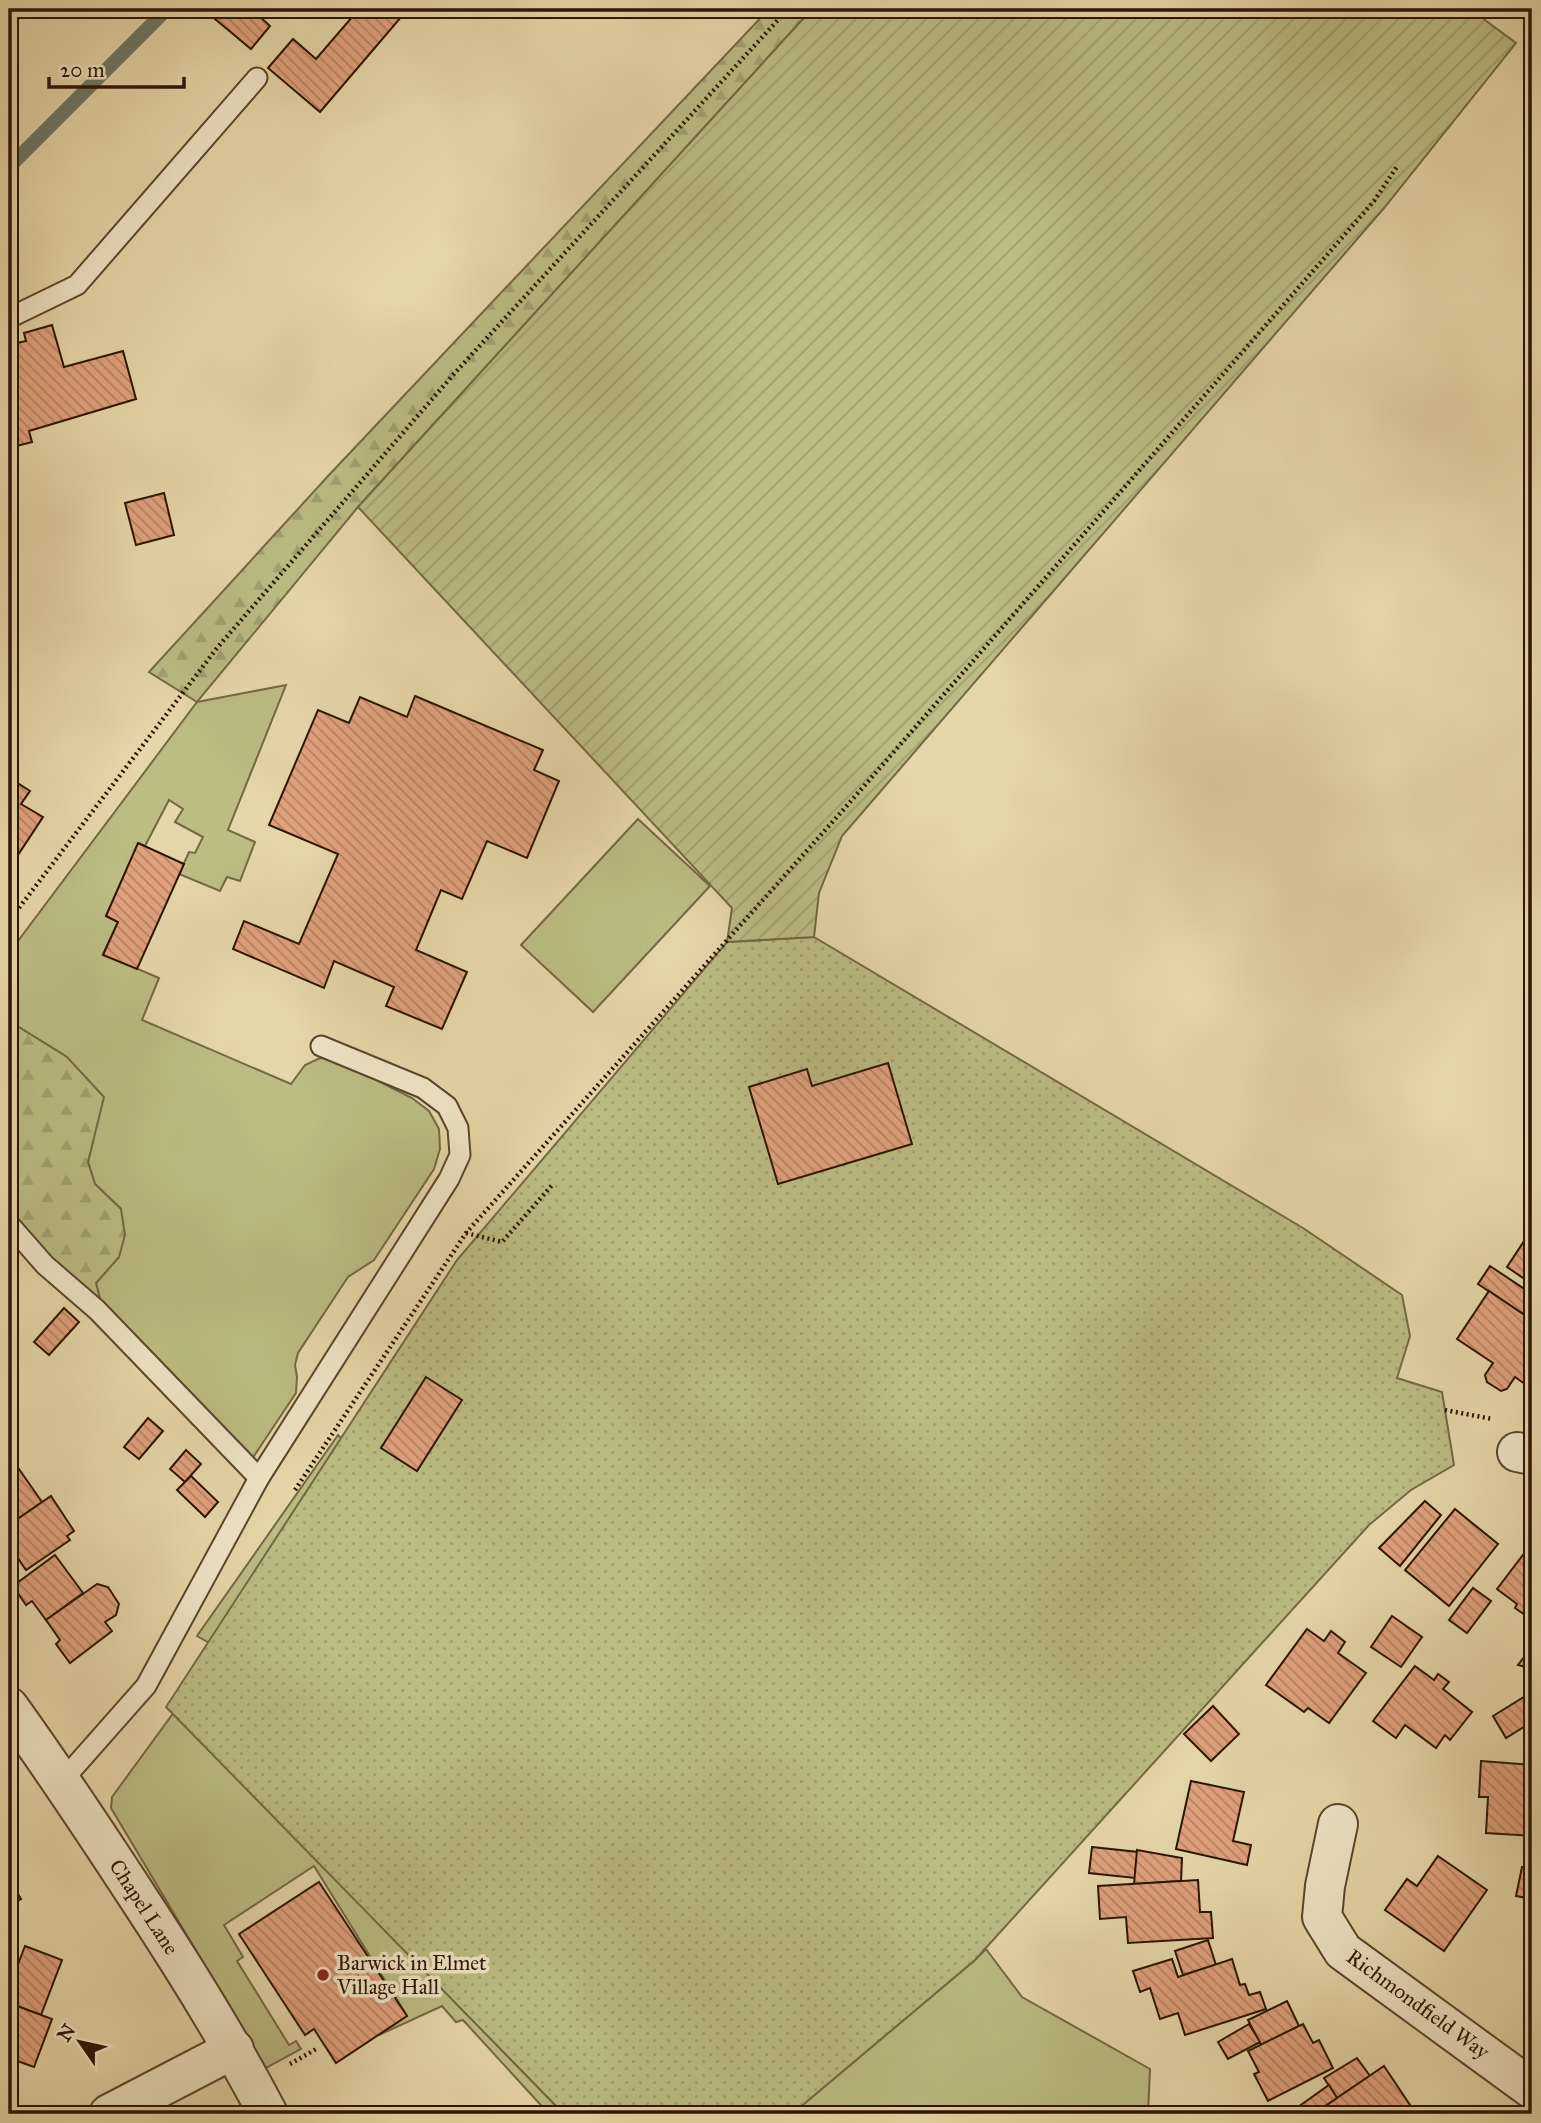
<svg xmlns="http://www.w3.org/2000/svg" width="1541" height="2123" font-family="'IM FELL Great Primer',serif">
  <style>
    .grass { fill: #bcbc83; stroke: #746843; stroke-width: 2 }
    .forest { fill: url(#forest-firs); stroke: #746843; stroke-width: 2 }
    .park { fill: url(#park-dots); stroke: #746843; stroke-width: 2 }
    .garden { fill: url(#garden-furrows); stroke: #746843; stroke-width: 2 }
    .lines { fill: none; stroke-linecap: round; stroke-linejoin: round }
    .stream { stroke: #6c7864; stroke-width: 14 }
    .building { fill: url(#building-back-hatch); stroke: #2c1403; stroke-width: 2 }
    .lane-casing { stroke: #5a452c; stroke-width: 23 }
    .street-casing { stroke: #5a452c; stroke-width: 42 }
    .path { stroke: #2c1403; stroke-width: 4.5; stroke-dasharray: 2 3.5; stroke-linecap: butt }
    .lane { stroke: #efe5c6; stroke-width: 19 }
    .street { stroke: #efe5c6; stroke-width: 38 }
    .poi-dot { fill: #8f2418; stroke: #efe5c6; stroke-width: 2.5 }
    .labels { text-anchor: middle; stroke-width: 7; stroke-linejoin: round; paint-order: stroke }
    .street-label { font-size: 21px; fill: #2c1403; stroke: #efe5c6 }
    .poi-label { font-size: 21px; fill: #2c1403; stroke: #efe5c6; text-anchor: start }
  </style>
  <defs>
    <pattern id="forest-firs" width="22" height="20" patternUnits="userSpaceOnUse" patternTransform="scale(1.75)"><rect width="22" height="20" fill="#bcbc83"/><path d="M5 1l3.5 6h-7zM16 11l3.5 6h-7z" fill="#a2a170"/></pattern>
    <pattern id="park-dots" width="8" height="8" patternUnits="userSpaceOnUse" patternTransform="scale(1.75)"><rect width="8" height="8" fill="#bcbc83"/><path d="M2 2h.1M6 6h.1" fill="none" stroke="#a2a170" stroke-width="1.8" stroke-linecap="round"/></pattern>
    <pattern id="garden-furrows" width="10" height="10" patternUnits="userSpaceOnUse" patternTransform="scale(1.75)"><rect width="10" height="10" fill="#bcbc83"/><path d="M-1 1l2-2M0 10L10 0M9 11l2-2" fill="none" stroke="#a2a170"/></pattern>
    <pattern id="building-back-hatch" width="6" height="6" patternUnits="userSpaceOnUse" patternTransform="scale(1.75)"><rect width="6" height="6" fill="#e1a27d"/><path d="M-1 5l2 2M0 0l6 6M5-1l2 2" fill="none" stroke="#b78364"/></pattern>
  </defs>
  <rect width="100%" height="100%" fill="#e6d7a8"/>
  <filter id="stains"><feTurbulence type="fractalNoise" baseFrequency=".00286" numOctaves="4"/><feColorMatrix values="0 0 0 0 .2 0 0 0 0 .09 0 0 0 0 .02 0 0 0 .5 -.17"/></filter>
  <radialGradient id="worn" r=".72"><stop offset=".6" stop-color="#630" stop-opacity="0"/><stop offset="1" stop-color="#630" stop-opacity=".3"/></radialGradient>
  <g class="grass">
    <path d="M 286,685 L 228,830 L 255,842 L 240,881 L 227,877 L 220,891 L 179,874 L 189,852 L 195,853 L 203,837 L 175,822 L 183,809 L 169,800 L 145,846 L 138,844 L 106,916 L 118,922 L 103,954 L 159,978 L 142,1020 L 291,1084 L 305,1065 L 320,1058 L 335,1059 L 412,1098 L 429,1111 L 439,1129 L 440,1149 L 434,1169 L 374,1260 L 348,1277 L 298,1353 L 295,1365 L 297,1377 L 296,1393 L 252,1459 L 101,1303 L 96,1283 L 119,1257 L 121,1209 L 95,1184 L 88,1162 L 93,1141 L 67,1057 L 9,1021 L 9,953 L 197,702 Z"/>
    <path d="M 638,819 L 710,886 L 593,1012 L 521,945 Z"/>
    <path d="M 338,1435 L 416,1513 L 453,2000 L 564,2114 L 549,2114 L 463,2020 L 456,2022 L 442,2006 L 379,2035 L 407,2016 L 314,1866 L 224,1925 L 243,1957 L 237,1961 L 289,2045 L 296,2041 L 301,2049 L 266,2068 L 111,1808 L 112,1797 L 220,1649 L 197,1636 Z"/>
    <path d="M 986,1949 L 1022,1997 L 1150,2069 L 1148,2114 L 792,2114 L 975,1960 Z"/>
  </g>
  <g class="forest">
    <path d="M 769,9 L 812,9 L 358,507 L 197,702 L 149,672 L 329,475 Z"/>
    <path d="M 9,1021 L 67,1057 L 104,1097 L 88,1162 L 95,1184 L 121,1209 L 125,1235 L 119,1257 L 96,1283 L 101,1303 L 97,1310 L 9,1213 Z"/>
  </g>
  <path class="park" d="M 814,937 L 1303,1228 L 1402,1295 L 1410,1336 L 1397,1378 L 1442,1392 L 1454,1465 L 1411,1490 L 1369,1525 L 975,1960 L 792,2114 L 564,2114 L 166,1707 L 457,1260 L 727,942 Z"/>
  <path class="garden" d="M 812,9 L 1470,9 L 1516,43 L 1384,208 L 842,836 L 819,893 L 814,937 L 727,942 L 732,908 L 358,507 Z"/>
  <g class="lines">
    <path class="stream" d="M 9,167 L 167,9"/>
  </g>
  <g class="building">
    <path d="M 203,9 L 261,9 L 257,14 L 270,26 L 251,49 Z"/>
    <path d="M 359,9 L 408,9 L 320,112 L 268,68 L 293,39 L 316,59 Z"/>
    <path d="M 52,325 L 64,367 L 123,351 L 136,399 L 29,431 L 32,442 L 9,448 L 9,345 L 26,341 L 24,333 Z"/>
    <path d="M 164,493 L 174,535 L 136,545 L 125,503 Z"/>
    <path d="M 415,696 L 543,750 L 534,770 L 559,781 L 527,858 L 487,841 L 462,899 L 441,890 L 416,950 L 467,972 L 442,1029 L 386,1006 L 394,987 L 334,961 L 324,988 L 233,949 L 244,921 L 299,944 L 338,854 L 269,825 L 318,710 L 349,723 L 360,697 L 407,717 Z"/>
    <path d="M 16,782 L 30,791 L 21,804 L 43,817 L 14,861 L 9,857 L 9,784 L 13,787 Z"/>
    <path d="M 138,843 L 184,864 L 137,969 L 103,955 L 118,922 L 106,916 Z"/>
    <path d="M 888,1063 L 912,1144 L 778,1184 L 749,1087 L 807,1069 L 812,1086 Z"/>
    <path d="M 1532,1229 L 1532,1284 L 1507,1267 Z"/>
    <path d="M 1490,1266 L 1532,1294 L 1532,1320 L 1478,1284 Z"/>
    <path d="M 1489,1291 L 1532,1320 L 1532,1382 L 1529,1387 L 1515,1377 L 1507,1389 L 1501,1391 L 1487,1382 L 1485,1375 L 1493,1363 L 1457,1339 Z"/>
    <path d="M 64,1308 L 79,1322 L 49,1355 L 34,1342 Z"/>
    <path d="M 426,1377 L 462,1400 L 417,1471 L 381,1448 Z"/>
    <path d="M 148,1418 L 163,1431 L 139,1459 L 124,1447 Z"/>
    <path d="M 186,1450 L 201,1464 L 185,1482 L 170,1469 Z"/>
    <path d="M 14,1462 L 42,1502 L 9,1525 L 9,1465 Z"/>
    <path d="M 191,1476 L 218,1502 L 205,1517 L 177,1490 Z"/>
    <path d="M 51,1496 L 74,1531 L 67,1536 L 70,1540 L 26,1570 L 13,1551 L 18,1548 L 9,1535 L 9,1525 Z"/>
    <path d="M 1425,1501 L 1441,1515 L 1400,1566 L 1379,1548 Z"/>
    <path d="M 1455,1509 L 1498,1544 L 1449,1606 L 1405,1570 Z"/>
    <path d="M 1532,1543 L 1532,1620 L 1515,1608 L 1517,1604 L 1497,1589 Z"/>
    <path d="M 55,1555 L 83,1593 L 46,1620 L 32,1601 L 26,1605 L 13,1586 Z"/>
    <path d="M 97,1584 L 108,1587 L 119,1604 L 116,1615 L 105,1622 L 112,1631 L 70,1663 L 56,1644 L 60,1640 L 46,1620 Z"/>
    <path d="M 1473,1588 L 1491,1601 L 1467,1633 L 1449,1620 Z"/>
    <path d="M 1392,1616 L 1422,1637 L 1401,1667 L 1371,1647 Z"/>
    <path d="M 1307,1629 L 1324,1641 L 1331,1631 L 1345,1642 L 1338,1653 L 1366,1673 L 1329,1723 L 1308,1708 L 1304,1712 L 1266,1685 Z"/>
    <path d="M 1532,1647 L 1532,1669 L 1518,1665 Z"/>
    <path d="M 1415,1666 L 1434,1680 L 1438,1674 L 1449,1682 L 1443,1689 L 1472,1712 L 1450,1740 L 1445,1735 L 1436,1748 L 1405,1725 L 1396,1738 L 1373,1721 Z"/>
    <path d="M 1527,1695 L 1532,1703 L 1532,1722 L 1506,1738 L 1493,1716 Z"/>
    <path d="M 1213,1706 L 1239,1734 L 1211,1761 L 1184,1734 Z"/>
    <path d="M 1481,1761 L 1532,1765 L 1532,1836 L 1486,1833 L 1488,1797 L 1479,1797 Z"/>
    <path d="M 1191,1781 L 1244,1792 L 1233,1841 L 1251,1845 L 1247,1865 L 1176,1849 Z"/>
    <path d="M 1092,1847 L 1138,1852 L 1135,1878 L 1089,1873 Z"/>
    <path d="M 1137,1850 L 1182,1858 L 1181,1881 L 1134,1884 Z"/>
    <path d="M 1438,1856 L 1487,1890 L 1444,1951 L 1385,1910 L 1407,1879 L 1417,1886 Z"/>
    <path d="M 1522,1867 L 1532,1868 L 1532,1899 L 1516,1896 Z"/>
    <path d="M 9,1879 L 21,1899 L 9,1907 Z"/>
    <path d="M 1198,1880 L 1200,1912 L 1211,1912 L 1213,1938 L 1128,1943 L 1126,1917 L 1100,1919 L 1098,1886 Z"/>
    <path d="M 319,1882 L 407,2016 L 336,2063 L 314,2029 L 305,2035 L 239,1934 Z"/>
    <path d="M 1208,1940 L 1216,1965 L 1183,1975 L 1175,1951 Z"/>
    <path d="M 25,1946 L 62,1960 L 41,2015 L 9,2003 L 9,1988 Z"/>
    <path d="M 1172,1959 L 1178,1977 L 1232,1959 L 1240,1985 L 1245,1984 L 1249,1995 L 1260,1992 L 1266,2009 L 1185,2035 L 1178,2013 L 1160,2019 L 1150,1988 L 1140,1992 L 1133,1971 Z"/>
    <path d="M 1287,2001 L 1299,2026 L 1261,2045 L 1248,2020 Z"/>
    <path d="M 9,2003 L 52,2019 L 34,2067 L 9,2058 Z"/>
    <path d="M 1249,2024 L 1260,2042 L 1228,2059 L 1218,2042 Z"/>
    <path d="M 1303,2024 L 1313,2043 L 1319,2040 L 1333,2068 L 1268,2101 L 1254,2074 L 1259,2072 L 1248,2051 Z"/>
    <path d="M 1357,2058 L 1370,2076 L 1337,2098 L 1324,2078 Z"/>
    <path d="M 1384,2066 L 1416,2114 L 1325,2114 L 1321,2109 Z"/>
    <path d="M 1329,2085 L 1337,2098 L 1313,2114 L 1303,2114 L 1298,2107 Z"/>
  </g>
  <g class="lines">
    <g class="lane-casing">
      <g id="lane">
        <path d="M 9,318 L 77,285 L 257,78"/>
        <path d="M 9,1224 L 45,1265 L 97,1310 L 259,1478"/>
        <path d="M 62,1781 L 146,1686 L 259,1478 L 449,1179 L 460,1155 L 458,1128 L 447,1106 L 423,1088 L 321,1046"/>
      </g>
    </g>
    <g class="street-casing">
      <g id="street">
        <path d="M 1517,1452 L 1532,1455"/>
        <path d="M 9,1707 C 55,1771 98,1836 141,1902 C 187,1972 230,2041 268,2114"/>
        <path d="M 1338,1824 L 1325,1886 L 1322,1917 L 1343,1951 L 1532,2089"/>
        <path d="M 109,2114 L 234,2049"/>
      </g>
    </g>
    <g class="path">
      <path d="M 9,921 L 217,648 L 453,375 L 788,9"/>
      <path d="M 466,1233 L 502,1242 L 553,1184"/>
      <path d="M 1445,1410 L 1492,1419"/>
      <path d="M 295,1490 L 466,1233 L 844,809 L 1374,201 L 1398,165"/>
      <path d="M 290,2064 L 318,2048"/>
    </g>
    <use href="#lane" class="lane"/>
    <use href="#street" class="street"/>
  </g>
  <circle class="poi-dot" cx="323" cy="1975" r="7"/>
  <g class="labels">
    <g class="street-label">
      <text transform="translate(144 1907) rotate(57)" y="7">Chapel Lane</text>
      <text transform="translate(1418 2004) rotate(36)" y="7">Richmondfield Way</text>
    </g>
    <g class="poi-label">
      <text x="337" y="1970">Barwick in Elmet<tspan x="337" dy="24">Village Hall</tspan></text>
    </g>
  </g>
  <rect width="1541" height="2123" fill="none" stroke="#e6d7a8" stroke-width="35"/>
  <rect x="10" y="10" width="1520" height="2102" fill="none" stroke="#2c1403" stroke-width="3.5"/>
  <rect x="18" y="18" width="1506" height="2088" fill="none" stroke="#2c1403" stroke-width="2"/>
  <g transform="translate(80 2042) rotate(304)" stroke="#efe5c6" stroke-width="5" paint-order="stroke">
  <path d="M0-5L12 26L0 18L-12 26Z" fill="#2c1403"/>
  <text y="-10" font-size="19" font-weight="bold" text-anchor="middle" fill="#2c1403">N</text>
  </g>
  <path d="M49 77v10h135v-10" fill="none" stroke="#2c1403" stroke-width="3.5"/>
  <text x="60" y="77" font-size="21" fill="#2c1403" stroke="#efe5c6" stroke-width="5" paint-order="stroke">20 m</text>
  <rect width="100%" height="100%" filter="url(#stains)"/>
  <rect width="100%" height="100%" fill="url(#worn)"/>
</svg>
